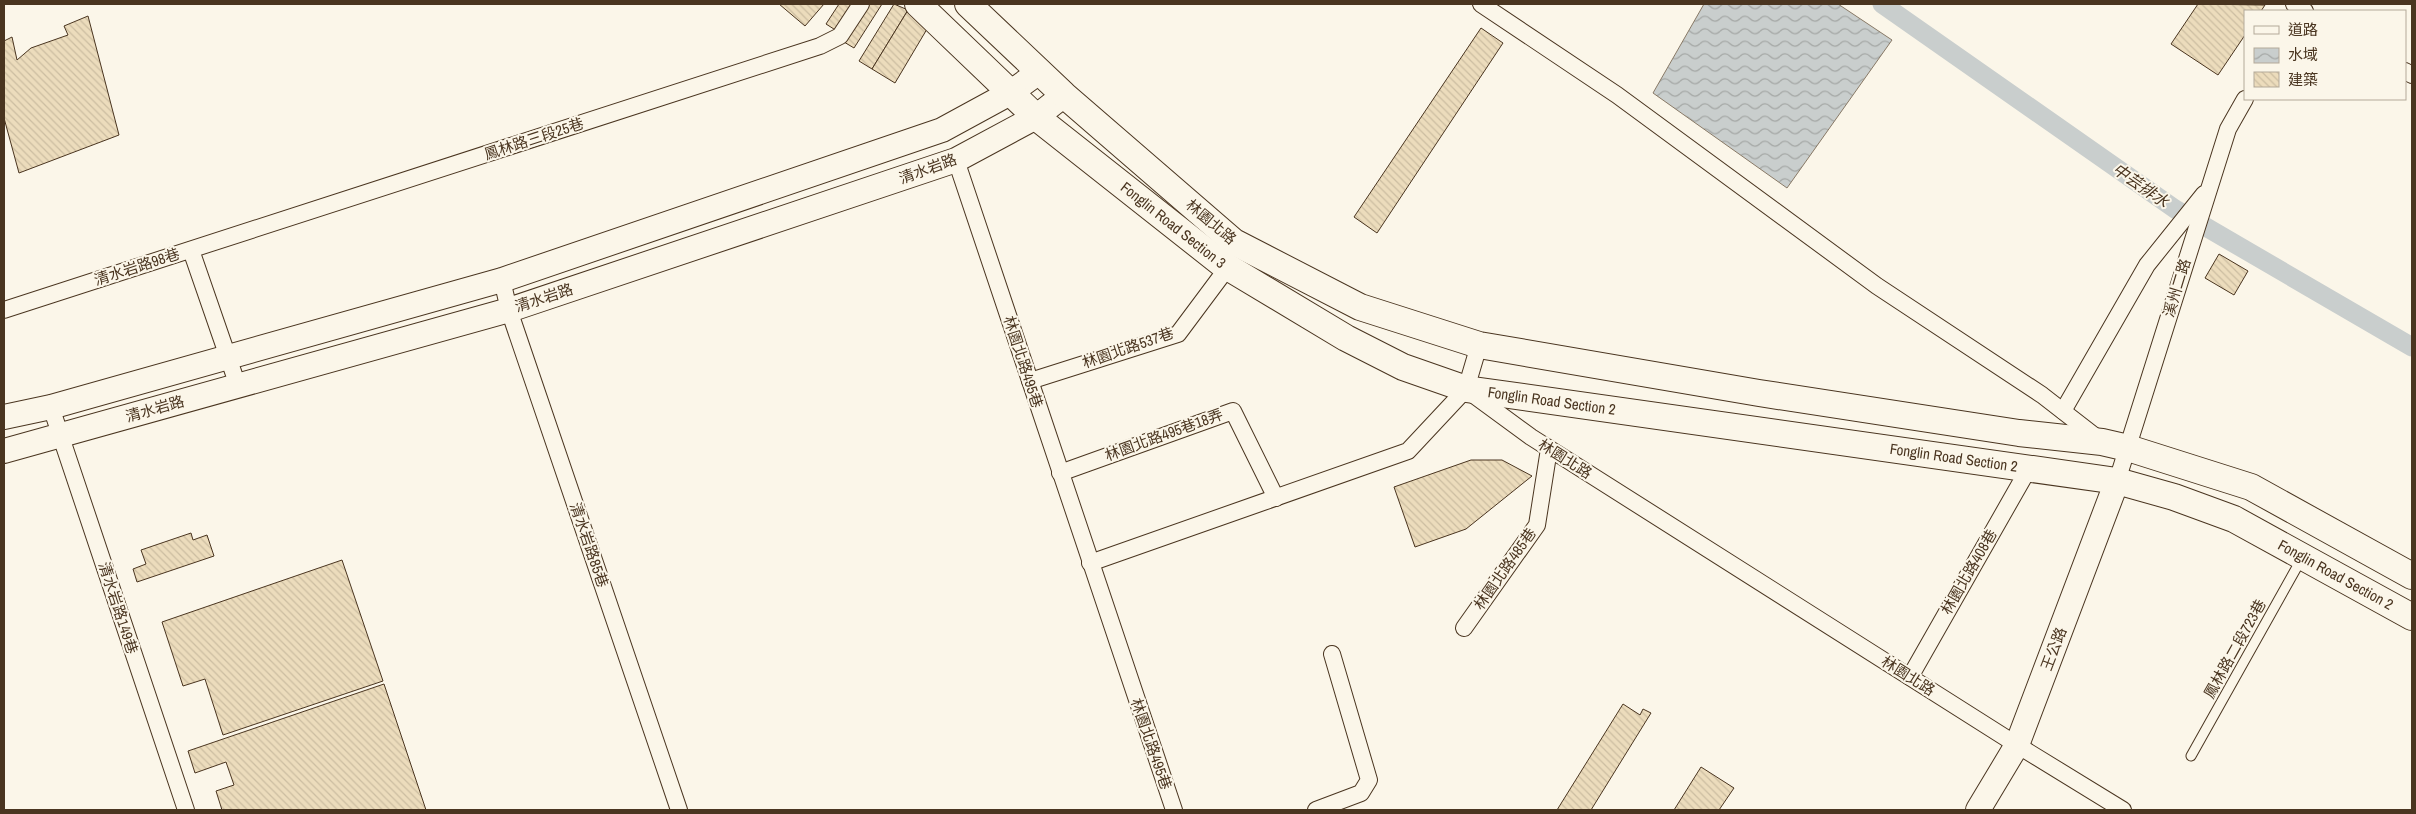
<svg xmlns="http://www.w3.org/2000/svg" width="2416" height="814" font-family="'Archivo Narrow','Noto Sans TC',sans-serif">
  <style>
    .water { fill: url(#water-waves); stroke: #887966 }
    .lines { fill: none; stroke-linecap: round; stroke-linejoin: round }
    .canal { stroke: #c9cecd; stroke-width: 19 }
    .building { fill: url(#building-back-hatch); stroke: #4a3520 }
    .lane-casing { stroke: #4a3520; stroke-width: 11 }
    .street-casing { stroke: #4a3520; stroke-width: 18 }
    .secondary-casing { stroke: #4a3520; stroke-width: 26 }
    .primary-casing { stroke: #4a3520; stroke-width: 28 }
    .lane { stroke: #fbf6e9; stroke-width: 9 }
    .street { stroke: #fbf6e9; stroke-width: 16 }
    .secondary { stroke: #fbf6e9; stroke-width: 24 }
    .primary { stroke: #fbf6e9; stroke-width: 26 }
    .labels { text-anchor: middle; stroke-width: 4; stroke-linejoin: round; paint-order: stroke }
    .street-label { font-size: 15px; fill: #4a3520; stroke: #fbf6e9 }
    .water-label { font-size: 16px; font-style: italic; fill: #4a3520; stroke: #fbf6e9 }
  </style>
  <defs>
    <pattern id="water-waves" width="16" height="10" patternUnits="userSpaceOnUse" patternTransform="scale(1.25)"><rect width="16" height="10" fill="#c9cecd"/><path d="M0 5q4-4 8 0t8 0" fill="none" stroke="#a5a8a6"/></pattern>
    <pattern id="building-back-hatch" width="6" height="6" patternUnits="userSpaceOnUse" patternTransform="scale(1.25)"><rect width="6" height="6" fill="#ecdcbc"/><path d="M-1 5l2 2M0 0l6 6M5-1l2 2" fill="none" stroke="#ccbda1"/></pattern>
  </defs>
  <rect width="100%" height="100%" fill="#fbf6e9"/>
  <path class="water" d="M 1704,4 L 1838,4 L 1892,40 L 1787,188 L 1653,93 Z"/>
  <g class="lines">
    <path class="canal" d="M 1882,4 L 2175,209 L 2412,347"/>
  </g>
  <g class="building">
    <path d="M 779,4 L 824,4 L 805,26 Z"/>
    <path d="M 839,4 L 856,4 L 837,31 L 826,24 Z"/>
    <path d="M 868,4 L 882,4 L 854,48 L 844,42 Z"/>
    <path d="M 894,4 L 908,10 L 872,69 L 859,61 Z"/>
    <path d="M 2198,4 L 2265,5 L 2261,11 L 2245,11 L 2245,35 L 2218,75 L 2171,44 Z"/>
    <path d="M 908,10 L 930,24 L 895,83 L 872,69 Z"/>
    <path d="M 88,16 L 119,135 L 19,173 L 4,118 L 4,41 L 12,37 L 17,60 L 31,48 L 68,35 L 64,26 Z"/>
    <path d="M 1481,28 L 1503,43 L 1377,233 L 1354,217 Z"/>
    <path d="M 2219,254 L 2248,271 L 2234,295 L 2205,278 Z"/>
    <path d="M 1471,460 L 1502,460 L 1532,476 L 1466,529 L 1415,547 L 1394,487 Z"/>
    <path d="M 191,533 L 193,540 L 207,535 L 214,556 L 137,582 L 133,569 L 146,564 L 141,550 Z"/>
    <path d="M 342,560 L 383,681 L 223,735 L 205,679 L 183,686 L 162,622 Z"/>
    <path d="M 384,684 L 426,810 L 222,810 L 216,791 L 234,785 L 226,762 L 195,773 L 188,751 Z"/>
    <path d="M 1623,704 L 1640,715 L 1643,709 L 1651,713 L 1591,810 L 1557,810 Z"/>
    <path d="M 1701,767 L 1734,788 L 1719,810 L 1674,810 Z"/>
  </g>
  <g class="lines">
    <g class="lane-casing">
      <path id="lane" d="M 2191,756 L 2302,558"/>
    </g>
    <g class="street-casing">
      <g id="street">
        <path d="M 1481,4 L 1617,95 L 1877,286 L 2042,395 L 2100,440"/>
        <path d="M 2294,4 L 2305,11"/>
        <path d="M 2405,71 L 2412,75"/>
        <path d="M 956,160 L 1174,810"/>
        <path d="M 191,250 L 238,386"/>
        <path d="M 502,280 L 509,310 L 679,810"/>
        <path d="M 4,310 L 820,46 L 840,36 L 861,4"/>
        <path d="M 1030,381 L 1178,334 L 1228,267"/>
        <path d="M 1471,393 L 1531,437 L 2017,745 L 2123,810"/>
        <path d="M 51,407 L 186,810"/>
        <path d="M 2063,411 L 2147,265 L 2204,194"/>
        <path d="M 1060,473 L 1233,411 L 1276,498"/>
        <path d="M 2117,481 L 2228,129 L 2245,99"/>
        <path d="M 1090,563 L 1408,451 L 1466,389 L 1479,345"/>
        <path d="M 1464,628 L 1537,525 L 1549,449"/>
        <path d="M 1910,677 L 2029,468"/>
        <path d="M 1316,810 L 1361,793 L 1369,780 L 1332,654"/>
      </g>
    </g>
    <g class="secondary-casing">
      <g id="secondary">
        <path d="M 4,417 L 51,407 L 502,280 L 942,130 L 1010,93 L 1039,72"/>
        <path d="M 4,451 L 509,310 L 956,160 L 1036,117 L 1064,95"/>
        <path d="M 1978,810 L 2017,745 L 2117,481"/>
      </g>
    </g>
    <g class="primary-casing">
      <g id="primary">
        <path id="s1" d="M 918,4 L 1036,117 L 1221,263 L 1346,338 L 1403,367 L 1466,389 L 2117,481 L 2174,497 L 2234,519 L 2412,617"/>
        <path d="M 968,4 L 1064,95 L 1234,242 L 1360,307 L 1479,345 L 1759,393 L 2019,433 L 2102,442 L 2128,448 L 2251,487 L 2412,576"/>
      </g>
    </g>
    <use href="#lane" class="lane"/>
    <use href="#street" class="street"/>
    <use href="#secondary" class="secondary"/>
    <use href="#primary" class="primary"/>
  </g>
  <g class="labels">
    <g class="street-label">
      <text transform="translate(534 139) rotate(-18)" y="5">鳳林路三段25巷</text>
      <text transform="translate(928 169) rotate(-20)" y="5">清水岩路</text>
      <text transform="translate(1211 222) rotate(40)" y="5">林園北路</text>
      <text dy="5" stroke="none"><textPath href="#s1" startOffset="338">Fonglin Road Section 3</textPath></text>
      <text transform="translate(137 267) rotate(-18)" y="5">清水岩路98巷</text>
      <text transform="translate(2177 288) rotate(-73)" y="5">溪州二路</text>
      <text transform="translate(544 298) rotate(-18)" y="5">清水岩路</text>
      <text transform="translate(1128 348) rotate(-19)" y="5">林園北路537巷</text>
      <text transform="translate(1023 362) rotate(72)" y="5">林園北路495巷</text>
      <text dy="5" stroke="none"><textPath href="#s1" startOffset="762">Fonglin Road Section 2</textPath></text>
      <text transform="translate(155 409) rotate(-16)" y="5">清水岩路</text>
      <text transform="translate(1164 435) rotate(-20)" y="5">林園北路495巷18弄</text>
      <text dy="5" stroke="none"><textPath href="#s1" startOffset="1168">Fonglin Road Section 2</textPath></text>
      <text transform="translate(1565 459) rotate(32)" y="5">林園北路</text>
      <text transform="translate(589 545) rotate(71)" y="5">清水岩路85巷</text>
      <text transform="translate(1505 569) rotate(-55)" y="5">林園北路485巷</text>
      <text transform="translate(1969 572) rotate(-60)" y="5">林園北路408巷</text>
      <text dy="5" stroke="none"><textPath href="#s1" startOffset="1572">Fonglin Road Section 2</textPath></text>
      <text transform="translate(118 608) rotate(72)" y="5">清水岩路149巷</text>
      <text transform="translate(2054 649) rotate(-69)" y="5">王公路</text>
      <text transform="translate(2235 649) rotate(-61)" y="5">鳳林路二段723巷</text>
      <text transform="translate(1908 676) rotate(32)" y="5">林園北路</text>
      <text transform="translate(1151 744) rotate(71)" y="5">林園北路495巷</text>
    </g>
    <g class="water-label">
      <text transform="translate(2141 185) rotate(35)" y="6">中芸排水</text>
    </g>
  </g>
  <rect width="2416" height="814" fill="none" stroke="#4a3520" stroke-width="10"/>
  <rect x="2244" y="10" width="162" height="90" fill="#fbf6e9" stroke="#b4a999"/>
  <rect x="2254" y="26" width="25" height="8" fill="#fbf6e9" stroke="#b4a999"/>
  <text x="2288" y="35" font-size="15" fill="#4a3520">道路</text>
  <rect x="2254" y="48" width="25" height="15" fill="url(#water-waves)" stroke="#b4a999"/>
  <text x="2288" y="60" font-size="15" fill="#4a3520">水域</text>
  <rect x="2254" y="72" width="25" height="15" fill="url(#building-back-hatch)" stroke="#b4a999"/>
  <text x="2288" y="85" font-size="15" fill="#4a3520">建築</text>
</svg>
